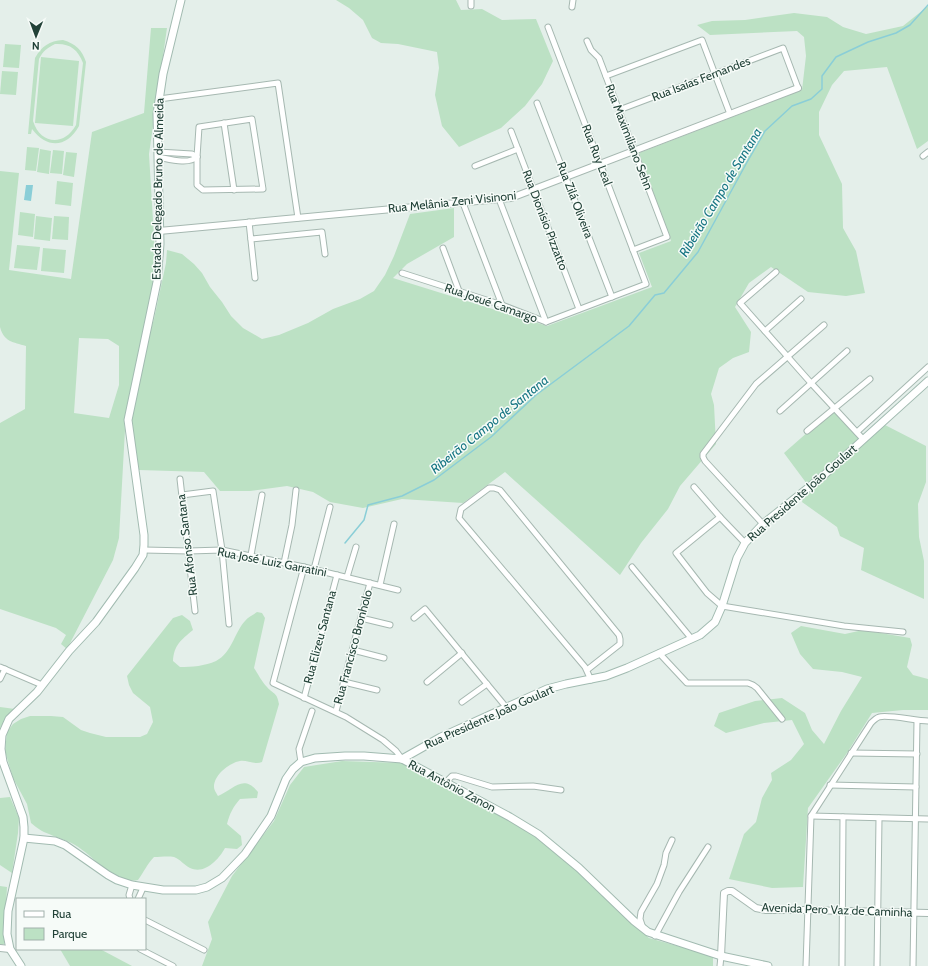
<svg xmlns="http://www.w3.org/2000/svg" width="928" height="966" font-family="Cabin,sans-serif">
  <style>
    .green { fill: #bce1c4; fill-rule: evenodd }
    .water { fill: #8aced7 }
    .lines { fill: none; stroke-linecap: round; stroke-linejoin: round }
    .stream { stroke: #8aced7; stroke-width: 1.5 }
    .minor-casing { stroke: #a6b8b1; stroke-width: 7 }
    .tertiary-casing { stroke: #a6b8b1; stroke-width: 8 }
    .secondary-casing { stroke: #a2bbb1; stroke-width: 9 }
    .minor { stroke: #fff; stroke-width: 5 }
    .tertiary { stroke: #fff; stroke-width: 6 }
    .secondary { stroke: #fff; stroke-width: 7 }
    .labels { text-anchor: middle; stroke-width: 3; stroke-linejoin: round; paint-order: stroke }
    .street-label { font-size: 12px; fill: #224238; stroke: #f6fbf8 }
    .water-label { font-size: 13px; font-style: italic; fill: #177683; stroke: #f6fbf8 }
  </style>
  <rect width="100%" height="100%" fill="#e4efea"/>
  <g class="green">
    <path d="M 336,0 L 456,0 L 461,10 L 482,9 L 502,20 L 536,19 L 553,61 L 542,84 L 525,106 L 501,128 L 459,147 L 442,126 L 435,95 L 439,68 L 437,52 L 398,44 L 381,43 L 372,38 L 363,20 L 349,8 Z"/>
    <path d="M 928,6 L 928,141 L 917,149 L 887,67 L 844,71 L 832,85 L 819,112 L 819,135 L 842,184 L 843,228 L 856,251 L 865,293 L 846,296 L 808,292 L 771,267 L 749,283 L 735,307 L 751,332 L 749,352 L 733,358 L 719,368 L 711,394 L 714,405 L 716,444 L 680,486 L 668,509 L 641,543 L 620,575 L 505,472 L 463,503 L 402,499 L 363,508 L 330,502 L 313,492 L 287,486 L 250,491 L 220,491 L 204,472 L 139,470 L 130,419 L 144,352 L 154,319 L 166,263 L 167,250 L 182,254 L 194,264 L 202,273 L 210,287 L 222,302 L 231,316 L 243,328 L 262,339 L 279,335 L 308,323 L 333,309 L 360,299 L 374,291 L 385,275 L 394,256 L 410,214 L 454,208 L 454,237 L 407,264 L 393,278 L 547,326 L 652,287 L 639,253 L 671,241 L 639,153 L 802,90 L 806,56 L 804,37 L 797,31 L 710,35 L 697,25 L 712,21 L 745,20 L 794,13 L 827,17 L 843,27 L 866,34 L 903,26 Z"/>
    <path d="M 151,28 L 167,28 L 149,154 L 155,254 L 153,284 L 124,420 L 125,430 L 119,538 L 113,560 L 67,649 L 61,644 L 66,635 L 56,628 L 0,609 L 0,423 L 25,409 L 26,346 C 13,342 4,342 0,327 L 0,171 L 19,173 L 9,270 L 71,279 L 92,132 L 144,113 ZM 79,338 L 108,339 L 119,346 L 119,385 L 109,418 L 74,413 Z"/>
    <path d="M 63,40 C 76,44 82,50 86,62 L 79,126 C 67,148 47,149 32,129 L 31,134 L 28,134 L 35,58 C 42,46 49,41 63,40 ZM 55,44 C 69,43 78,49 83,63 L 76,125 C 64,147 40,144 33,121 L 39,59 C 43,51 47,48 55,44 Z"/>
    <path d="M 5,44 L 21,45 L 19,68 L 3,67 Z"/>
    <path d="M 41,57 L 79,61 L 73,126 L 35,123 Z"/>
    <path d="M 2,71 L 18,72 L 16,95 L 0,94 Z"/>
    <path d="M 27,147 L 39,148 L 36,171 L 25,170 Z"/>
    <path d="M 40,149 L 51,151 L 49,174 L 37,172 Z"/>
    <path d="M 53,150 L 64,151 L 62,174 L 50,173 Z"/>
    <path d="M 66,152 L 77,153 L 74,177 L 63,175 Z"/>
    <path d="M 57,181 L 73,183 L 71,206 L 55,204 Z"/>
    <path d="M 20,212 L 35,214 L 33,237 L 18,235 Z"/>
    <path d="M 36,216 L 52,218 L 50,241 L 34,239 Z"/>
    <path d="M 54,216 L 69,217 L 68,240 L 52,239 Z"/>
    <path d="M 17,245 L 40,247 L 37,270 L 14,268 Z"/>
    <path d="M 43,248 L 66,250 L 64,273 L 41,271 Z"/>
    <path d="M 834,409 L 862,441 L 885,425 L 926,446 L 926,482 L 918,504 L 919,537 L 924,561 L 924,599 L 861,570 L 864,548 L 840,536 L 837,527 L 802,502 L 807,484 L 784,453 Z"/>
    <path d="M 257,612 L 262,613 L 265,618 L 254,668 C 258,674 262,682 267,687 C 274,695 277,692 279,704 L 262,762 C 255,765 247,760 240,761 C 229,763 214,775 214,787 C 214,790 217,794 218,796 C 233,790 243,773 258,792 L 257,798 L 240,799 C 233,807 230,813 227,824 L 241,836 L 242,845 L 237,849 L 225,848 C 219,859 205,875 190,868 C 184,865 180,859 174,857 C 168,856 160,857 154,857 C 147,864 144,872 138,880 C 115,885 94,856 75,845 C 67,840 58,838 49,834 C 42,832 36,827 31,823 L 27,804 L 13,778 L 5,751 L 7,732 L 13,724 L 21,719 L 30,716 L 51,716 L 63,717 L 81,730 L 90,733 L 106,737 L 140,737 L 147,734 L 153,722 L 150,707 L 133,693 L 129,685 L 127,676 L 173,618 L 182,615 L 190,621 L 193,630 C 181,640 174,645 173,661 L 180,667 C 192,667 205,666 216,661 C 232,653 234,633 245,621 C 248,617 253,615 257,612 Z"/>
    <path d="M 801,626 L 845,634 L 863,630 L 910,638 L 912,645 L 907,667 L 913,675 L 928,679 L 928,710 L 903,710 L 872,713 L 847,753 L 808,808 L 803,887 L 772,888 L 729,879 L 744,834 L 756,822 L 762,798 L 772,780 L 771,773 L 791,760 L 804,744 L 792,720 L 764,723 L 726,733 L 714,726 L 719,713 L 755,701 L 782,698 L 805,713 L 812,730 L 824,744 L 841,711 L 862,677 L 842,672 L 813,669 L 800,654 L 791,633 Z"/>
    <path d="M 0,707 L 15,709 L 6,718 L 0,728 Z"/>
    <path d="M 342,761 L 403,763 L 416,772 L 528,830 L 576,869 L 620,912 L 649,938 L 713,956 L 713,966 L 202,966 L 212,939 L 208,922 L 232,876 L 274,821 L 290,785 L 304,767 Z"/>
    <path d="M 10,797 L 19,818 L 18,833 L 12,873 L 0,865 L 0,798 Z"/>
    <path d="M 0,886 L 7,887 L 4,944 L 0,945 Z"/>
    <path d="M 60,949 L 100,949 L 132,966 L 70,966 Z"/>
  </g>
  <path class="water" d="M 26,185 L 33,185 L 31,201 L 24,200 Z"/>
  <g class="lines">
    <path class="stream" d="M 345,543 L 364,520 L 368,505 L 402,496 L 434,480 L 491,437 L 536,395 L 629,326 L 655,295 L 664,293 L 698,252 L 746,164 L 765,131 L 792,106 L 811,99 L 822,89 L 822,76 L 836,57 L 868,42 L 896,33 L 910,25 L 928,5"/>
    <g class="minor-casing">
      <g id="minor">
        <path d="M 471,6 L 471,0"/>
        <path d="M 572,7 L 573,0"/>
        <path d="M 587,41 L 591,50 L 599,58 L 667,237 L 633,250"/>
        <path d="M 606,76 L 702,40 L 730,114"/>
        <path d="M 159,99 L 278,83 L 298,218"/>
        <path d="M 537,103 L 612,297"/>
        <path d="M 619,110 L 783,48 L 798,88"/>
        <path d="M 252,119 L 263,189 L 203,190 L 197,185 L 197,157 L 199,127 Z"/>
        <path d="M 224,123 L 234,190"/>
        <path d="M 511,131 L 579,309"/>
        <path d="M 158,152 L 192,154 L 197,157"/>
        <path d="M 923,156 L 928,152"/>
        <path d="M 158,157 C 169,159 188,165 197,157"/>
        <path d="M 475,166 L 518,149"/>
        <path d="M 499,199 L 546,322"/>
        <path d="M 463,203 L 502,305"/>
        <path d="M 249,222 L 255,278"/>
        <path d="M 251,239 L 322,232 L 325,254"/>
        <path d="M 443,248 L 459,291"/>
        <path d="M 776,272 L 740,303 L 811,383 L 863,439"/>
        <path d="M 402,273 L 502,305 L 546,322 L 646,284 L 548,27"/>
        <path d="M 765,331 L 801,299"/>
        <path d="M 780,411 L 847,351"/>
        <path d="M 807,431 L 870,379"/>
        <path d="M 857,432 L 928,367"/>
        <path d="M 180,479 L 195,611"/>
        <path d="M 694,487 L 720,517 L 745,543"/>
        <path d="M 182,495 L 213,491 L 222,550 L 229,624"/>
        <path d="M 720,517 L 676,553 L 707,593 L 722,606 L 844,626 L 903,632"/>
        <path d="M 763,524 L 705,461 L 703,457 L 703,454 L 756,384 L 824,325"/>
        <path d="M 144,550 L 189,551 L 222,550 L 304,567 L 398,590"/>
        <path d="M 251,555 L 262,495"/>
        <path d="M 284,563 L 292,525 L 296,490"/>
        <path d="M 304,567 L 273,683 L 346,717 L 383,740 L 396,751 L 402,759"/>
        <path d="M 632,567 L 691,638"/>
        <path d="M 314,569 L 330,507"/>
        <path d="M 347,577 L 356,547"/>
        <path d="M 380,585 L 394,524"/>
        <path d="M 361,618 L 390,625"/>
        <path d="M 414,618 L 425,609 L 506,707"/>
        <path d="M 353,650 L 384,658"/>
        <path d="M 659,653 L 687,683 L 748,683 L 753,685 L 757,688 L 782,719"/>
        <path d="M 0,667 L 42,685"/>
        <path d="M 587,670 L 620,644 L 620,639 L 619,635 L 500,490 L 494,488 L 489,488 L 461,509 L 459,518 L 585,667 L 591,680"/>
        <path d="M 0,679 L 5,669"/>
        <path d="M 344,682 L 377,690"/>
        <path d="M 427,682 L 462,653"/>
        <path d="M 304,698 L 337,575"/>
        <path d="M 462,702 L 487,684"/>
        <path d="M 336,711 L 370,583"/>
        <path d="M 851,753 L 917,754"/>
        <path d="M 301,762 L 299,749 L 312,711"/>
        <path d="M 445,783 L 452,776 L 456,776 L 492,787 L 533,786 L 561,790"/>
        <path d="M 830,785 L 916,787"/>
        <path d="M 811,816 L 928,819"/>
        <path d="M 130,899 L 129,895 L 132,885"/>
        <path d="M 138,899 L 143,888"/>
        <path d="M 145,920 L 204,950"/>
        <path d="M 643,928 L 640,919 L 641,912 L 657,884 L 664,865 L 666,853 L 672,840"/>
        <path d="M 655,936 L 679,892 L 708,847"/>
        <path d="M 140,949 L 173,966"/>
        <path d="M 720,966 L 721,956"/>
        <path d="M 806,966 L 811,816 L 871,723 C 874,720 876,718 879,717 C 887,714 916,721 928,721"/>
        <path d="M 842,966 L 843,817"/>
        <path d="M 877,966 L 879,818"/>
        <path d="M 913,966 L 917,721"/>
      </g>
    </g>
    <g class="tertiary-casing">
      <g id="tertiary">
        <path d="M 159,231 L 511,198 L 798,88"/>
        <path d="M 0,948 L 10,949"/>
        <path d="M 721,956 L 724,893 L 728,891 L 732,891 L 756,908 L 766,910 L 807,910 L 928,913"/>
      </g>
    </g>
    <g class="secondary-casing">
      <g id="secondary">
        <path d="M 402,759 L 441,737 L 547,689 L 566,684 L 606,676 L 627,668 L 700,635 L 715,622 L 722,606 L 737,558 L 745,543 L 763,524 L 823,476 L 928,381"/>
        <path d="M 24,838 L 55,841 L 65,845 L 108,875 L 117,880 L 132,885 L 163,890 L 196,890 L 207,887 L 222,878 L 245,854 L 271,816 L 286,779 L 293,769 L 301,762 L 315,758 L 345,756 L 364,756 L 402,759 L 510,817 L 538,834 L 579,868 L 634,921 L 648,932 L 721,956 L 768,966"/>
        <path d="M 21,966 L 10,949 L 7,934 L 8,911 L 24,838 L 24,827 L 23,817 L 3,762 L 1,749 L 2,735 L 9,719 L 37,692 L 69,651 L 96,622 L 135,568 L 143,555 L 144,545 L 144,535 L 128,420 L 157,282 L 160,244 L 157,114 L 163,74 L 181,0"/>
      </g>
    </g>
    <use href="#minor" class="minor"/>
    <use href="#tertiary" class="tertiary"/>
    <use href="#secondary" class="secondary"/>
  </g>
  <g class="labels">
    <g class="street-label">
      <text transform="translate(701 79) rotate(-21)" y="4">Rua Isaías Fernandes</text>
      <text transform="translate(629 137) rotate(69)" y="4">Rua Maximiliano Sehn</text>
      <text transform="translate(597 155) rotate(69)" y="4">Rua Ruy Leal</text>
      <text transform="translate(158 189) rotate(-89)" y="4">Estrada Delegado Bruno de Almeida</text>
      <text transform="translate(575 200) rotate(69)" y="4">Rua Zilá Oliveira</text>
      <text transform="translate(452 202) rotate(-6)" y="4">Rua Melânia Zeni Visinoni</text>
      <text transform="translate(545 220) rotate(69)" y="4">Rua Dionísio Pizzatto</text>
      <text transform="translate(491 303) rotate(19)" y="4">Rua Josué Camargo</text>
      <text transform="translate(802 493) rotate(-41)" y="4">Rua Presidente João Goulart</text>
      <text transform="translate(187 545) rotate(-97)" y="4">Rua Afonso Santana</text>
      <text transform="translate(272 562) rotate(11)" y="4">Rua José Luiz Garratini</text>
      <text transform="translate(320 637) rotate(-75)" y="4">Rua Elizeu Santana</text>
      <text transform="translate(353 647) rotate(-75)" y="4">Rua Francisco Bronholo</text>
      <text transform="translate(489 717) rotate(-24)" y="4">Rua Presidente João Goulart</text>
      <text transform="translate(452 786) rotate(28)" y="4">Rua Antônio Zanon</text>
      <text transform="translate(837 910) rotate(2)" y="4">Avenida Pero Vaz de Caminha</text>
    </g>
    <g class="water-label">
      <text transform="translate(720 192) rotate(-59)" y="5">Ribeirão Campo de Santana</text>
      <text transform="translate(489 424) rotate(-39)" y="5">Ribeirão Campo de Santana</text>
    </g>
  </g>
  <rect x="16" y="898" width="130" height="52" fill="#f6fbf8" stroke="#a1b1ab"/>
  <rect x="24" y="911" width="20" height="6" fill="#ffffff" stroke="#a1b1ab"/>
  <text x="52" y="918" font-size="12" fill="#224238">Rua</text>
  <rect x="24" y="928" width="20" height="12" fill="#bce1c4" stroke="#a1b1ab"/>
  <text x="52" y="938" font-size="12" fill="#224238">Parque</text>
  <g transform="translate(36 36) rotate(181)" stroke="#f6fbf8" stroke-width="3" paint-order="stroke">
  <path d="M0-3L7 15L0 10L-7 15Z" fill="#224238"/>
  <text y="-6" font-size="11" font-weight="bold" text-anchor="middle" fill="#224238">N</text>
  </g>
</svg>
